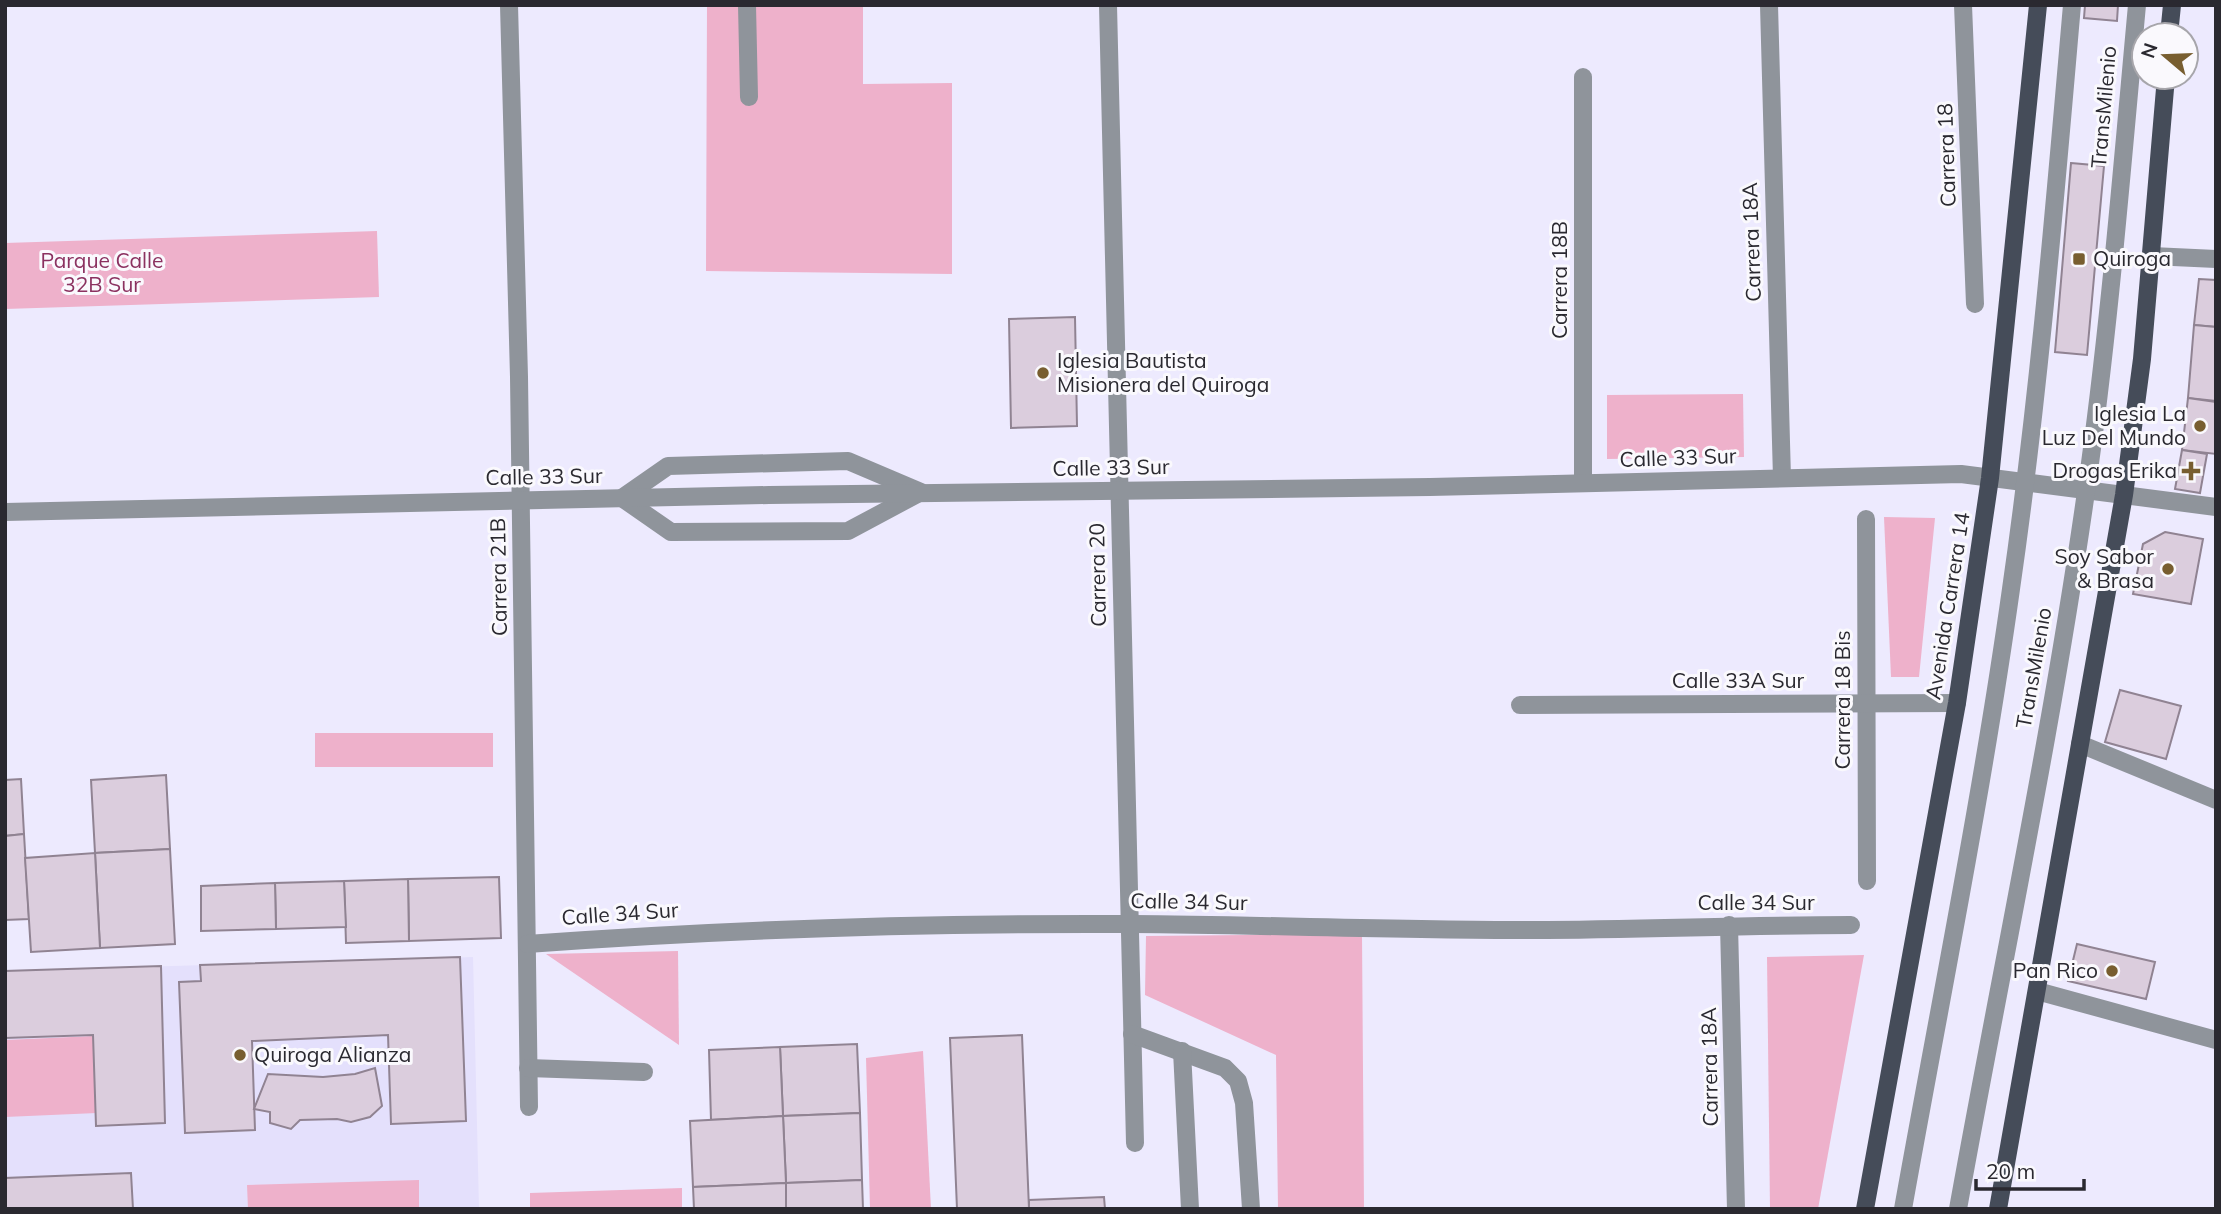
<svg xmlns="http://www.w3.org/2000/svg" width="2221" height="1214" font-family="Mulish,sans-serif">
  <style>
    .built { fill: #e4e0fc }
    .green { fill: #eeb1cb }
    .building { fill: #dbcddd; stroke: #908392; stroke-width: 2 }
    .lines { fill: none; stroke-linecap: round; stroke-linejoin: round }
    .minor { stroke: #8f949b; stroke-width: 18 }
    .major { stroke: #454c59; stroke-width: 18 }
    .poi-dot { fill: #785e30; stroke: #faf9fd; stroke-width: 2.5 }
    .labels { text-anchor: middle; stroke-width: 6; stroke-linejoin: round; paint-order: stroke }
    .street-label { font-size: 21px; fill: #2a2930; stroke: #faf9fd }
    .poi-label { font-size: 21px; fill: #2a2930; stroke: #faf9fd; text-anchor: end }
    .park-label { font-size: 21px; fill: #8b3160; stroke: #faf9fd }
  </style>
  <rect width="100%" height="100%" fill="#edeafe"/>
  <path class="built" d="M 473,957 L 479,1209 L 5,1209 L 5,971 Z"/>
  <g class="green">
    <path d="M 707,5 L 863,5 L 863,84 L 952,83 L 952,274 L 706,271 Z"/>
    <path d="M 377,231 L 379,297 L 5,309 L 5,243 Z"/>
    <path d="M 1743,394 L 1744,457 L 1607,459 L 1607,395 Z"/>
    <path d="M 1884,517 L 1935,518 L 1919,677 L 1891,677 Z"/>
    <rect x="315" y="733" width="178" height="34"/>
    <path d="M 1362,934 L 1364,1209 L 1278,1209 L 1276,1055 L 1145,995 L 1146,936 Z"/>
    <path d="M 678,951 L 679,1045 L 546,954 Z"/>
    <path d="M 1864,955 L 1818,1209 L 1770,1209 L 1767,957 Z"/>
    <path d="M 94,1036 L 97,1113 L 5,1117 L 5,1040 Z"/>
    <path d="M 923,1051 L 931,1209 L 870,1209 L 866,1058 Z"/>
    <path d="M 419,1180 L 419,1209 L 248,1209 L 247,1185 Z"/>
    <path d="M 682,1188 L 682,1209 L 530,1209 L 530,1193 Z"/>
  </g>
  <g class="building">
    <path d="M 2085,5 L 2118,5 L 2117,21 L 2084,18 Z"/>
    <path d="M 2071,163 L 2104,166 L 2087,355 L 2055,352 Z"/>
    <path d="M 2199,279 L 2216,280 L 2216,327 L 2194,325 Z"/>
    <path d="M 1075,317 L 1077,426 L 1011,428 L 1009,319 Z"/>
    <path d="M 2194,325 L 2216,327 L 2216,401 L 2188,398 Z"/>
    <path d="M 2188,398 L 2216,402 L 2216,454 L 2182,450 Z"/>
    <path d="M 2182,450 L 2207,454 L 2200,493 L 2175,489 Z"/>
    <path d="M 2165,532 L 2203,539 L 2191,604 L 2133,594 L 2143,544 Z"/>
    <path d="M 2120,690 L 2181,706 L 2166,759 L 2105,742 Z"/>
    <path d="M 166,775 L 170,849 L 95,853 L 91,780 Z"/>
    <path d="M 21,779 L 24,834 L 5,836 L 5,780 Z"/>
    <path d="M 24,834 L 29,919 L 5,920 L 5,836 Z"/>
    <path d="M 170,849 L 175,944 L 100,948 L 95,853 Z"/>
    <path d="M 95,853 L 100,948 L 31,952 L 25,858 Z"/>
    <path d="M 499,877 L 501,938 L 409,941 L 408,879 Z"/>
    <path d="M 408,879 L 409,941 L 346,943 L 344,881 Z"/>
    <path d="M 344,881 L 346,927 L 276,929 L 275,883 Z"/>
    <path d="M 275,883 L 276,929 L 201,931 L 201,886 Z"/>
    <path d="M 2077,944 L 2155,962 L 2146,999 L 2068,981 Z"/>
    <path d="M 460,957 L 466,1121 L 391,1124 L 388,1035 L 252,1041 L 255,1130 L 185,1133 L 179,982 L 201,981 L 200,965 Z"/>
    <path d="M 161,966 L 165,1123 L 96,1126 L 93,1035 L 5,1038 L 5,971 Z"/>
    <path d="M 1022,1035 L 1029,1209 L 957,1209 L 950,1038 Z"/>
    <path d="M 857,1044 L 860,1113 L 783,1116 L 780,1047 Z"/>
    <path d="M 780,1047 L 783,1116 L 711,1120 L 709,1050 Z"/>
    <path d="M 375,1068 L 382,1106 L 370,1117 L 351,1122 L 337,1119 L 300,1120 L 291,1129 L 270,1123 L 270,1112 L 254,1109 L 268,1074 L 323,1077 L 355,1074 Z"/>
    <path d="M 860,1113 L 862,1180 L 786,1183 L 783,1116 Z"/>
    <path d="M 783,1116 L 786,1183 L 693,1187 L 690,1121 Z"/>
    <path d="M 131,1173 L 133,1209 L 5,1209 L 5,1178 Z"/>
    <path d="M 862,1180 L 863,1209 L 786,1209 L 786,1183 Z"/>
    <path d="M 786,1183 L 786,1209 L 694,1209 L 693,1187 Z"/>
    <path d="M 1104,1197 L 1105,1209 L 1029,1209 L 1029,1200 Z"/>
  </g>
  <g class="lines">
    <g class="minor">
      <path d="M 509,5 L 519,377 L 529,1107"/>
      <path d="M 747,5 L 749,97"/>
      <path d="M 1108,5 L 1135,1143"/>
      <path d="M 1769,5 L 1782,478"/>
      <path d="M 1963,5 L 1975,304"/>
      <path d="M 2152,256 L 2216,259"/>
      <path d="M 848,461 L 921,492 L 848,531 L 671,532 L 622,498 L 668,466 Z"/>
      <path d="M 1583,483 L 1583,77"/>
      <path d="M 5,512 L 769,495 L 1430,487 L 1961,474 L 2216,507"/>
      <path d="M 1866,519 L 1867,881"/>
      <path d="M 1520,705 L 1957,703"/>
      <path d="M 2080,744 L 2216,800"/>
      <path d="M 1729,925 L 1736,1209"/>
      <path d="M 527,944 C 728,929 931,923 1132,924 C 1265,925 1399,930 1532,930 C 1638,930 1744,925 1851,925"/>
      <path d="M 2037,991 L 2216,1040"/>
      <path d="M 1132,1034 L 1225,1068 L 1238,1081 L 1244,1103 L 1251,1209"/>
      <path d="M 1182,1051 L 1190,1209"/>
      <path d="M 528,1068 L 644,1072"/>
      <path d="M 1903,1209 C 1940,1002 1982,796 2011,589 C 2039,395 2055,200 2072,5"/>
      <path d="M 1958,1209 C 2001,970 2052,732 2086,492 C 2109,331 2122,168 2137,5"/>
    </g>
    <g class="major">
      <path d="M 2169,35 L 2172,5"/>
      <path d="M 1865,1209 L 1957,703 L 1990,478 L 2038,5"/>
      <path d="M 1998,1209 L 2124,495 L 2142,359 L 2166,77"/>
    </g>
  </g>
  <g class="poi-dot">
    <rect x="2072" y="252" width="14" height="14" rx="3.5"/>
    <circle cx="1043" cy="373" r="7"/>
    <circle cx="2200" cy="426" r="7"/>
    <path d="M2187.5 460.5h7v7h7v7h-7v7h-7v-7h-7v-7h7z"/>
    <circle cx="2168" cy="569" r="7"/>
    <circle cx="2112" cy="971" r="7"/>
    <circle cx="240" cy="1055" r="7"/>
  </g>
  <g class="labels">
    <g class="street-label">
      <text transform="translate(2104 107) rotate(-85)" y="7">TransMilenio</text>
      <text transform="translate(1947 155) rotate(-92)" y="7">Carrera 18</text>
      <text transform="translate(1752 242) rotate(-92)" y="7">Carrera 18A</text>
      <text transform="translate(1560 280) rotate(-90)" y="7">Carrera 18B</text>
      <text transform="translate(1678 458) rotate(-2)" y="7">Calle 33 Sur</text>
      <text transform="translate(1111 468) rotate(-1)" y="7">Calle 33 Sur</text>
      <text transform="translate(544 477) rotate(-1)" y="7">Calle 33 Sur</text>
      <text transform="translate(1098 575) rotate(-91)" y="7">Carrera 20</text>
      <text transform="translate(499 577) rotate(-91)" y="7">Carrera 21B</text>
      <text transform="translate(1948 606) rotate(-81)" y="7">Avenida Carrera 14</text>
      <text transform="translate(2034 668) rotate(-80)" y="7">TransMilenio</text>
      <text x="1738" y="688">Calle 33A Sur</text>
      <text transform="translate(1843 700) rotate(-90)" y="7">Carrera 18 Bis</text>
      <text transform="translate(1189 902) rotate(1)" y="7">Calle 34 Sur</text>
      <text x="1756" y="910">Calle 34 Sur</text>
      <text transform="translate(620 914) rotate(-4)" y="7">Calle 34 Sur</text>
      <text transform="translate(1710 1067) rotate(-91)" y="7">Carrera 18A</text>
    </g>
    <g class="poi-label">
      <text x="2093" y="266" text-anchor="start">Quiroga</text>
      <text x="1057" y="368" text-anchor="start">Iglesia Bautista<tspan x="1057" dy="24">Misionera del Quiroga</tspan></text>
      <text x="2186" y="421">Iglesia La<tspan x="2186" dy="24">Luz Del Mundo</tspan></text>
      <text x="2177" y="478">Drogas Erika</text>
      <text x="2154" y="564">Soy Sabor<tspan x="2154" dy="24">&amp; Brasa</tspan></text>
      <text x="2098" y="978">Pan Rico</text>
      <text x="254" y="1062" text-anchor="start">Quiroga Alianza</text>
    </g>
    <g class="park-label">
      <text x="102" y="268">Parque Calle<tspan x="102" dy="24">32B Sur</tspan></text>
    </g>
  </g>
  <rect width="2221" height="1214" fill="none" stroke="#2a2930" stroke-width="14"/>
  <g transform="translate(2165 56) rotate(289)"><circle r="33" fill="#faf9fd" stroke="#a7a6ab" stroke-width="2"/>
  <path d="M0-5L12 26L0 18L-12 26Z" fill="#785e30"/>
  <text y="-10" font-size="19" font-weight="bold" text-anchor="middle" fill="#2a2930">N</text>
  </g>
  <path d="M1976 1179v10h108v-10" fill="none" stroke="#2a2930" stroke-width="3.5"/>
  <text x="1986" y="1179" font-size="21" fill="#2a2930" stroke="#faf9fd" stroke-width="5" paint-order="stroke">20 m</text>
</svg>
